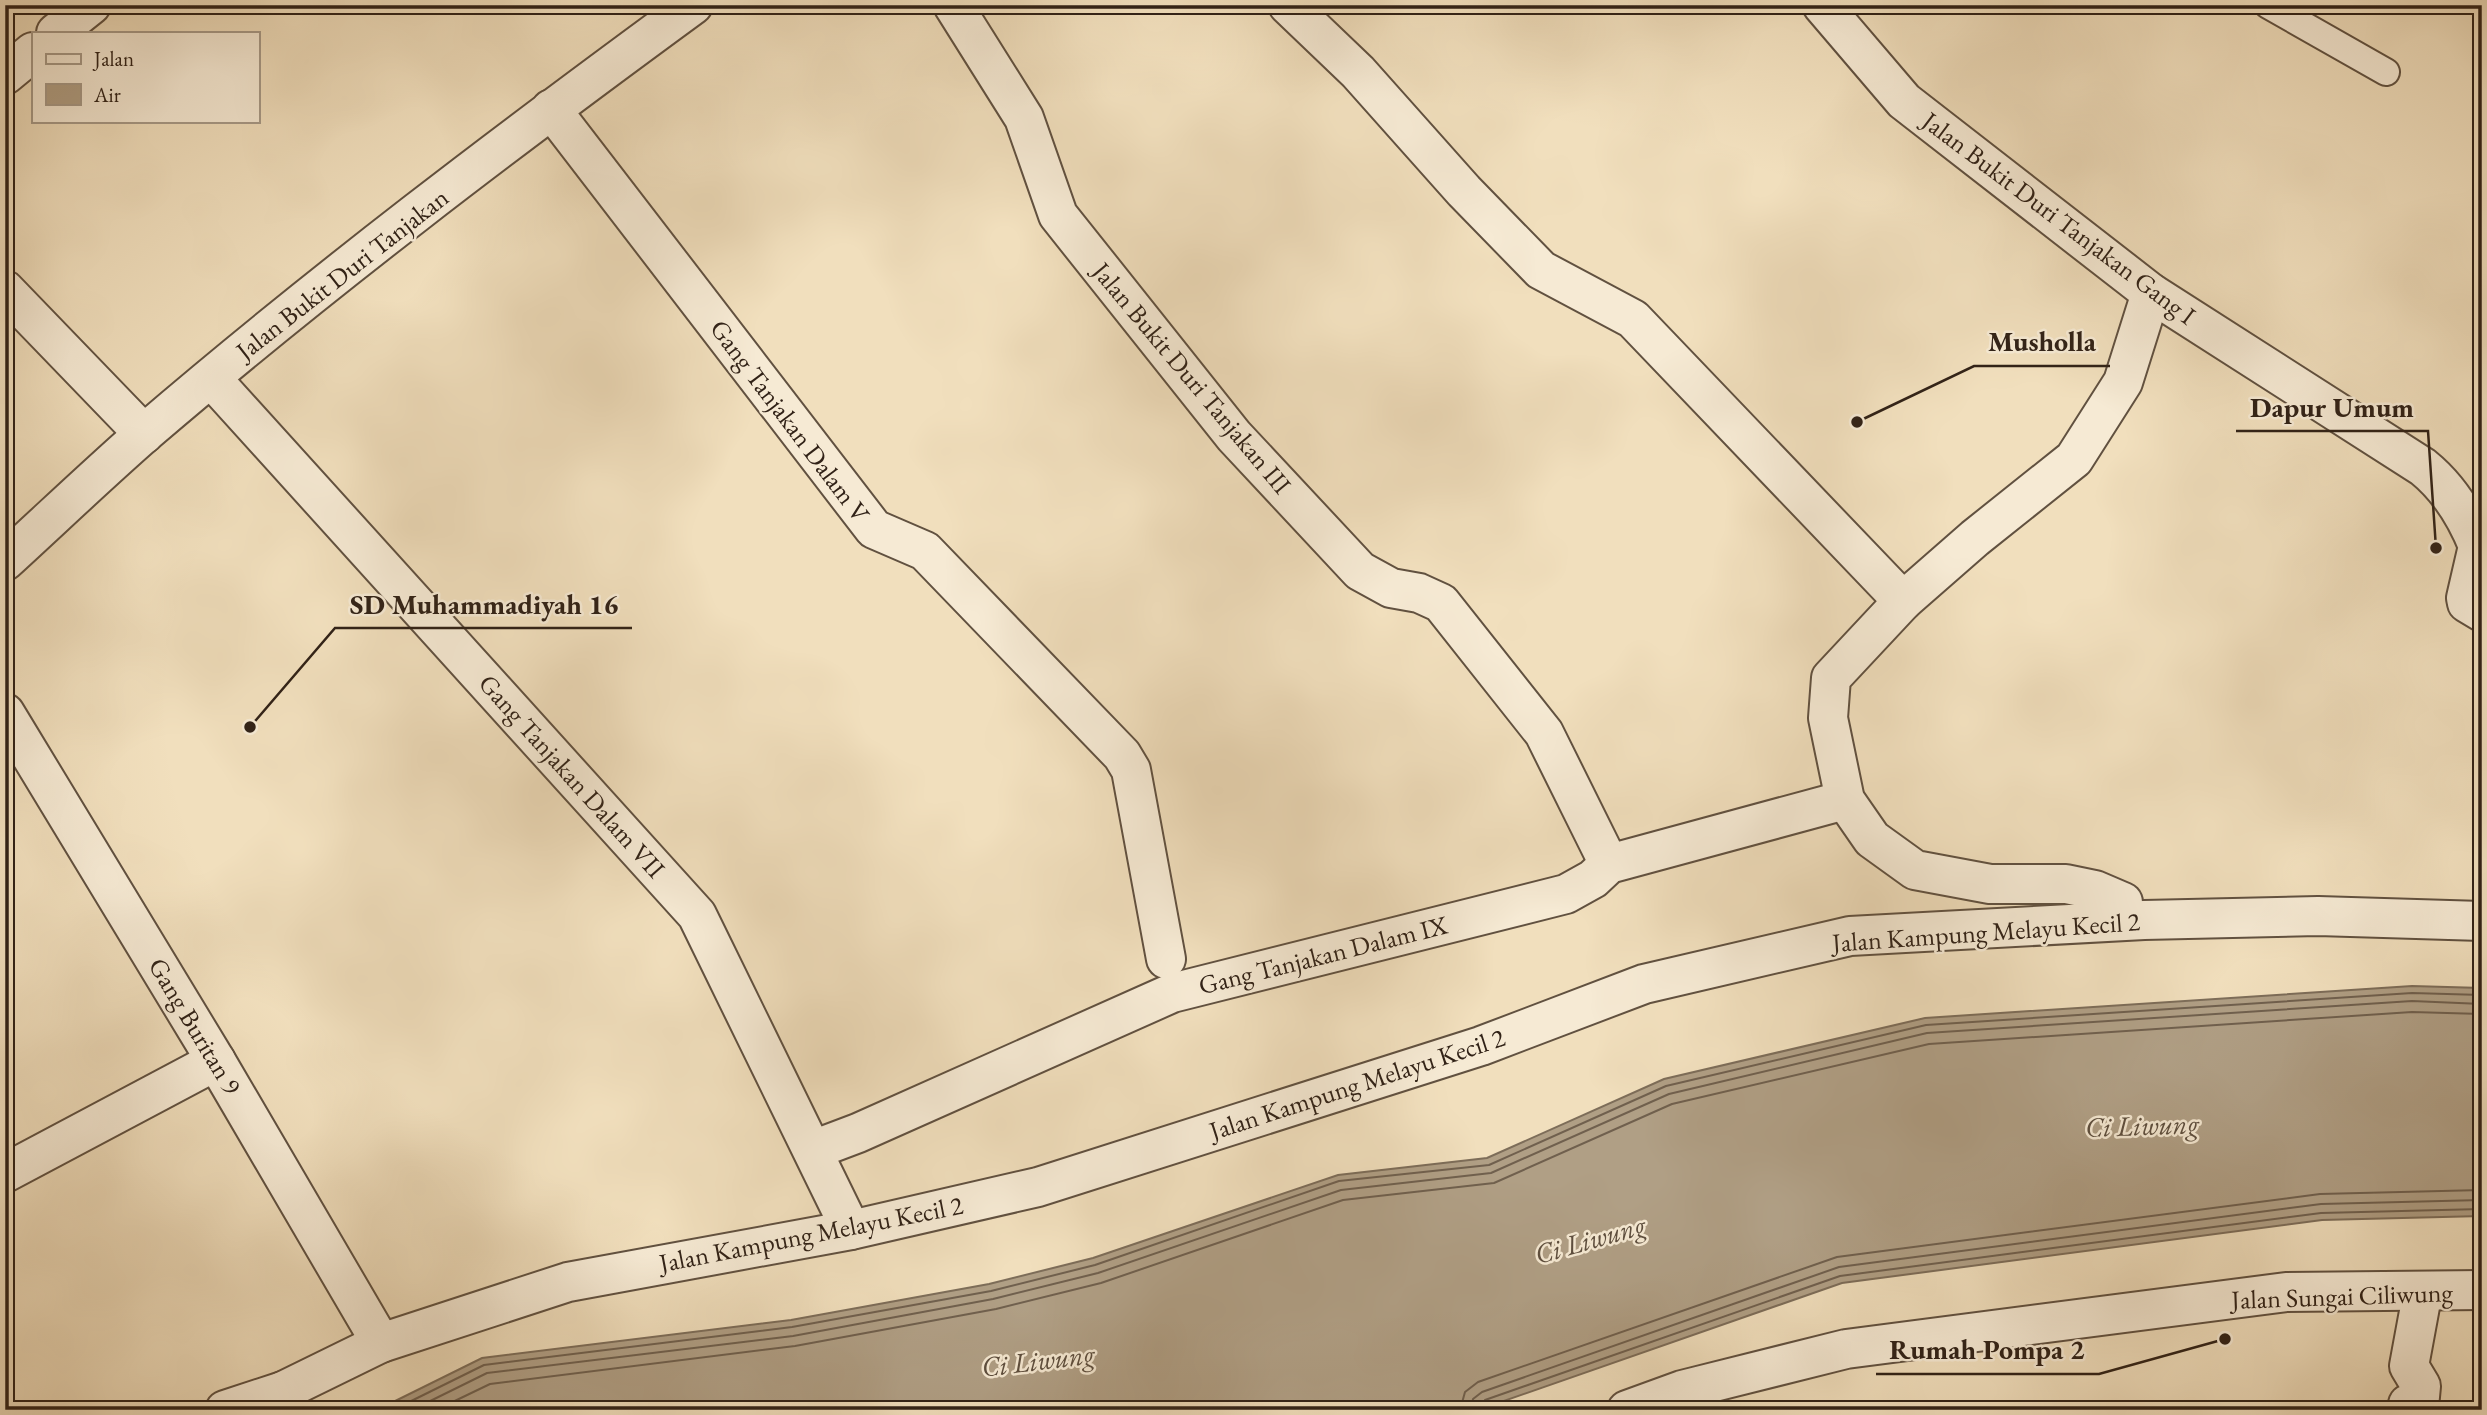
<svg xmlns="http://www.w3.org/2000/svg" width="2487" height="1415" font-family="'EB Garamond',serif">
  <style>
    .water { fill: #b09f85; stroke: #7d6d59; stroke-width: 2 }
    .lines { fill: none; stroke-linecap: round; stroke-linejoin: round }
    .shore { stroke: #70604e; stroke-width: 2 }
    .service-casing { stroke: #615140; stroke-width: 30 }
    .minor-casing { stroke: #615140; stroke-width: 42 }
    .tertiary-casing { stroke: #615140; stroke-width: 42 }
    .service { stroke: #f6ead4; stroke-width: 26 }
    .minor { stroke: #f6ead4; stroke-width: 38 }
    .tertiary { stroke: #f6ead4; stroke-width: 38 }
    .labels { text-anchor: middle; stroke-width: 5; stroke-linejoin: round; paint-order: stroke }
    .street-label { font-size: 26px; fill: #312217; stroke: #f6ead4 }
    .water-label { font-size: 28px; font-style: italic; fill: #5d4e3e; stroke: #f6ead4 }
    .leader { fill: none; stroke: #312217; stroke-width: 2.5 }
    .callout-dot { fill: #312217; stroke: #f6ead4; stroke-width: 2.5 }
    .callout-label { font-size: 28px; text-anchor: middle; font-weight: bold; fill: #312217; stroke: #f6ead4; stroke-width: 5; stroke-linejoin: round; paint-order: stroke }
  </style>
  <rect width="100%" height="100%" fill="#f1dfbd"/>
  <filter id="stains"><feTurbulence type="fractalNoise" baseFrequency=".00286" numOctaves="4"/><feColorMatrix values="0 0 0 0 .2 0 0 0 0 .09 0 0 0 0 .02 0 0 0 .5 -.17"/></filter>
  <radialGradient id="worn" r=".72"><stop offset=".6" stop-color="#630" stop-opacity="0"/><stop offset="1" stop-color="#630" stop-opacity=".3"/></radialGradient>
  <path class="water" d="M 2412,986 L 2482,988 L 2482,1216 L 2322,1220 L 1842,1283 L 1478,1410 L 377,1410 L 482,1358 L 791,1320 L 989,1284 L 1093,1258 L 1338,1175 L 1487,1158 L 1664,1079 L 1925,1018 Z"/>
  <g class="lines">
    <g class="shore">
      <path d="M 393,1410 L 484,1365 L 792,1327 L 991,1291 L 1095,1265 L 1339,1181 L 1489,1165 L 1666,1086 L 1926,1025 L 2412,993 L 2482,995"/>
      <path d="M 412,1410 L 487,1373 L 793,1336 L 993,1299 L 1098,1273 L 1341,1190 L 1491,1173 L 1669,1094 L 1927,1033 L 2412,1001 L 2482,1004"/>
      <path d="M 436,1410 L 490,1384 L 795,1346 L 996,1309 L 1101,1283 L 1343,1200 L 1494,1183 L 1672,1104 L 1929,1044 L 2412,1012 L 2482,1014"/>
      <path d="M 1460,1410 L 1465,1392 L 1478,1382 L 1837,1257 L 2320,1194 L 2482,1190"/>
      <path d="M 1471,1410 L 1473,1399 L 1482,1392 L 1839,1267 L 2321,1204 L 2482,1200"/>
      <path d="M 1480,1410 L 1485,1400 L 1840,1276 L 2321,1213 L 2482,1209"/>
    </g>
    <g class="service-casing">
      <path id="service" d="M 2268,5 L 2386,72"/>
    </g>
    <g class="minor-casing">
      <g id="minor">
        <path d="M 953,5 L 1024,118 L 1058,215 L 1234,436 L 1360,571 L 1391,588 L 1419,593 L 1441,603 L 1544,733 L 1609,864"/>
        <path d="M 1288,5 L 1358,72 L 1464,191 L 1541,270 L 1633,319 L 1903,601"/>
        <path d="M 1822,5 L 1904,101 L 2151,293 L 2423,467 C 2449,488 2466,516 2478,546 L 2466,598 L 2467,603 L 2482,612"/>
        <path d="M 56,33 L 91,5"/>
        <path d="M 5,75 L 33,52"/>
        <path d="M 551,109 L 874,529 L 925,551 L 1122,755 L 1131,770 L 1166,959"/>
        <path d="M 5,290 L 144,434"/>
        <path d="M 211,378 L 697,915 L 851,1230"/>
        <path d="M 5,713 L 216,1061 L 381,1343"/>
        <path d="M 2123,902 L 2095,890 L 2066,884 L 1990,884 L 1915,870 L 1872,839 L 1845,800 L 1828,718 L 1831,678 L 1903,601 L 1975,538 L 2074,459 L 2123,382 L 2151,293"/>
        <path d="M 813,1150 L 858,1133 L 1172,993 L 1566,894 L 1593,879 L 1609,864 L 1845,800"/>
        <path d="M 5,1173 L 216,1061"/>
        <path d="M 225,1410 L 283,1391"/>
        <path d="M 2408,1410 L 2408,1404 L 2419,1407 L 2421,1386 L 2409,1366 L 2421,1301"/>
      </g>
    </g>
    <g class="tertiary-casing">
      <g id="tertiary">
        <path d="M 5,561 C 52,518 98,474 146,432 C 321,282 506,142 693,5"/>
        <path d="M 264,1410 L 283,1391 L 381,1343 L 568,1282 L 851,1230 L 1038,1187 L 1481,1046 L 1644,984 L 1850,936 L 2144,920 L 2318,916 L 2482,921"/>
        <path d="M 1627,1410 L 1682,1390 L 1846,1349 L 2286,1292 L 2482,1290"/>
      </g>
    </g>
    <use href="#service" class="service"/>
    <use href="#minor" class="minor"/>
    <use href="#tertiary" class="tertiary"/>
  </g>
  <g class="labels">
    <g class="street-label">
      <text transform="translate(2059 218) rotate(37)" y="9">Jalan Bukit Duri Tanjakan Gang I</text>
      <text transform="translate(342 274) rotate(-38)" y="9">Jalan Bukit Duri Tanjakan</text>
      <text transform="translate(1192 378) rotate(50)" y="9">Jalan Bukit Duri Tanjakan III</text>
      <text transform="translate(790 421) rotate(53)" y="9">Gang Tanjakan Dalam V</text>
      <text transform="translate(572 776) rotate(48)" y="9">Gang Tanjakan Dalam VII</text>
      <text transform="translate(1986 932) rotate(-4)" y="9">Jalan Kampung Melayu Kecil 2</text>
      <text transform="translate(1323 955) rotate(-14)" y="9">Gang Tanjakan Dalam IX</text>
      <text transform="translate(195 1026) rotate(59)" y="9">Gang Buritan 9</text>
      <text transform="translate(1357 1084) rotate(-18)" y="9">Jalan Kampung Melayu Kecil 2</text>
      <text transform="translate(811 1234) rotate(-11)" y="9">Jalan Kampung Melayu Kecil 2</text>
      <text transform="translate(2342 1296) rotate(-2)" y="9">Jalan Sungai Ciliwung</text>
    </g>
    <g class="water-label">
      <text transform="translate(2142 1125) rotate(-2)" y="10">Ci Liwung</text>
      <text transform="translate(1590 1239) rotate(-16)" y="10">Ci Liwung</text>
      <text transform="translate(1038 1360) rotate(-7)" y="10">Ci Liwung</text>
    </g>
  </g>
  <path class="leader" d="M1857 422L1974 366H2110M2436 548L2428 431H2236M250 727L335 628H632M2225 1339L2099 1374H1876"/>
  <g class="callout-dot">
    <circle cx="1857" cy="422" r="7"/>
    <circle cx="2436" cy="548" r="7"/>
    <circle cx="250" cy="727" r="7"/>
    <circle cx="2225" cy="1339" r="7"/>
  </g>
  <g class="callout-label">
    <text x="2042" y="351">Musholla</text>
    <text x="2332" y="417">Dapur Umum</text>
    <text x="484" y="614">SD Muhammadiyah 16</text>
    <text x="1987" y="1359">Rumah Pompa 2</text>
  </g>
  <rect width="2487" height="1415" fill="none" stroke="#f1dfbd" stroke-width="28"/>
  <rect x="7" y="7" width="2473" height="1401" fill="none" stroke="#312217" stroke-width="3.5"/>
  <rect x="14" y="14" width="2459" height="1387" fill="none" stroke="#312217" stroke-width="2"/>
  <rect x="32" y="32" width="228" height="91" fill="#f6ead4" stroke="#a79a88" stroke-width="2"/>
  <rect x="46" y="54" width="35" height="10" fill="#f6ead4" stroke="#a79a88" stroke-width="2"/>
  <text x="94" y="66" font-size="21" fill="#312217">Jalan</text>
  <rect x="46" y="84" width="35" height="21" fill="#b09f85" stroke="#a79a88" stroke-width="2"/>
  <text x="94" y="102" font-size="21" fill="#312217">Air</text>
  <rect width="100%" height="100%" filter="url(#stains)"/>
  <rect width="100%" height="100%" fill="url(#worn)"/>
</svg>
